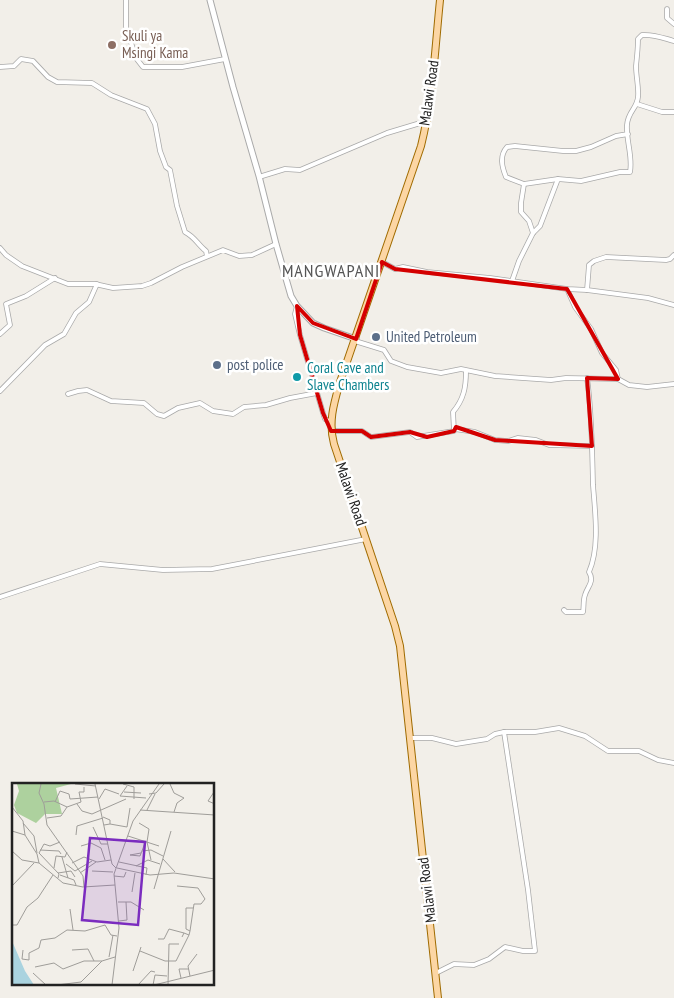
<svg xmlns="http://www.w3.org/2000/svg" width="674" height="998" font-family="'PT Sans Narrow',sans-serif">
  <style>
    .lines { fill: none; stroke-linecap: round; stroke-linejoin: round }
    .minor-casing { stroke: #a9a9a9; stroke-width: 5.5 }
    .tertiary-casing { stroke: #a9a9a9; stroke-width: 7 }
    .primary-casing { stroke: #a06b00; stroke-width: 8 }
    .minor { stroke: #fff; stroke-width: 4 }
    .tertiary { stroke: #fff; stroke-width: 5 }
    .primary { stroke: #fcd6a4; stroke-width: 6 }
    .marked { fill: none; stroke: #d40000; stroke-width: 4; stroke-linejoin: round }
    .education-dot { fill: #8d6e63; stroke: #fff; stroke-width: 2 }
    .service-dot { fill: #5c6f8a; stroke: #fff; stroke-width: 2 }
    .culture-dot { fill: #0f9aa8; stroke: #fff; stroke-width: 2 }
    .labels { text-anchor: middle; stroke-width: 5; stroke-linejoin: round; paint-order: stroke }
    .education-label { font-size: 15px; fill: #785e54; stroke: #fff; text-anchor: start }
    .street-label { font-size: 15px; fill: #222; stroke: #fff }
    .service-label { font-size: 15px; fill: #4e5e75; stroke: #fff; text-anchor: start }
    .culture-label { font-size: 15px; fill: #0d838f; stroke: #fff; text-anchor: start }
    .quarter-label { font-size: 18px; letter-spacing: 1px; fill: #555; stroke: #fff }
    .inset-road { fill: none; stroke: #9f9d99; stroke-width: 1 }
    .view { fill: #7b2cbf; fill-opacity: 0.15; stroke: #7b2cbf; stroke-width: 2.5 }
    .inset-edge { fill: none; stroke: #222; stroke-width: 2.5 }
  </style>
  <rect width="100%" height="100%" fill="#f2efe9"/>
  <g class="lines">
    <g class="minor-casing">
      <g id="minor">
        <path d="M 126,0 L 126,27 L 136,58 L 143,67 L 182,67 L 225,59"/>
        <path d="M 667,9 L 667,18 L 674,24"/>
        <path d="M 0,67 L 14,66 L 21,59 L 33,61 L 48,77 L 57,82 L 92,83 L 111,95 L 147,109 L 155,124 L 160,151 L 166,167 L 170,170 L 177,206 L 185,232 C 195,237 198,245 206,251 L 207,256"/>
        <path d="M 637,104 L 662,112 L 674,112"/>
        <path d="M 628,134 L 616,136 L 591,147 L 576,151 L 563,151 L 515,146 L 507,147 C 499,156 502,167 506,177 L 524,184 L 558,179 L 581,181 L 620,172 L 630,172 C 633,157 626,141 627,125 C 628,111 637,109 638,97 C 639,87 636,77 636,66 C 637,57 638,48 638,39 L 642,35 C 654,34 663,38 674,41"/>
        <path d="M 259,177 L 285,169 L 300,170 L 387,133 L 427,121"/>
        <path d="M 524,184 L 521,203 L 521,212 L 529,221 L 533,233"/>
        <path d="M 0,248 L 6,255 L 22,266 L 68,284 L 95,284 L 113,288 L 142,286 L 151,283 L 182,267 L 223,250 L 239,256 L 252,255 L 276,244"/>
        <path d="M 382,262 L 395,269 L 403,267 L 427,272 L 490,278 L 567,289 L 587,290 L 648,298 L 674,305"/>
        <path d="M 512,281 L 519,261 L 533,233 L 540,226 L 558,179"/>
        <path d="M 567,289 L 575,307 L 591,329 L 602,353 L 616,370 L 618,379"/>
        <path d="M 587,290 L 589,265 L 594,261 L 606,257 L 666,260 L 670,259 L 674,255"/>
        <path d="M 297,306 L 295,314 L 300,335 L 323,413 L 325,419 L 331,422"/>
        <path d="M 0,334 L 10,325 L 6,304 L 26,296 L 55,278"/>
        <path d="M 355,341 L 384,350 L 391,361 L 407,367 L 441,373 L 461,369 L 495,376 L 551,380 L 566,378 L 618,379 L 629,385 L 647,387 L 674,384"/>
        <path d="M 0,391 L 45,345 L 64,334 L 76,313 L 89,302 L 97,284"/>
        <path d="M 68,394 L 78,391 L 87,390 L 111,401 L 144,403 L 157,414 L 164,416 L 178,408 L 200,403 L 213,411 L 233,414 L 244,407 L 266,405 L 290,398 L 317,393"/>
        <path d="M 455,429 L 475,432 L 495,440 L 508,441 L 518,438 L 536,440 L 549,445 L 592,446"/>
        <path d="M 331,431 L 362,431 L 371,437 L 410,432 L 417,437 L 454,431 L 453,412 C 464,399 466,387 466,371"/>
        <path d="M 0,597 L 100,564 L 163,570 L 212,569 L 366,539"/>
        <path d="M 564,610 L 566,612 L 583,612 C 584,607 583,600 585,595 C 587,587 595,582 589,572 C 600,547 595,512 593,485 C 592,449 592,413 587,378"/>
        <path d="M 410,738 L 432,738 L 456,744 L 487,739 L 495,734 L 504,732 L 535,732 L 559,728 L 585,736 L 608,751 L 639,751 L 658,760 L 674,763"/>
        <path d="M 436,973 L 454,964 L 474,965 L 489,959 L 505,947 L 523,951 L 535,951 L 528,890 L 504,732"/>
      </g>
    </g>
    <g class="tertiary-casing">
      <path id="tertiary" d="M 210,0 L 233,87 L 259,176 L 276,244 L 291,296 L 297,306 L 313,323 L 324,328 L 356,339"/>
    </g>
    <g class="primary-casing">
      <path id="primary" d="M 438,998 L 400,646 L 395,626 L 334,444 C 328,422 334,403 340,382 L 421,146 C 433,98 435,49 440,0"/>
    </g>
    <use href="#minor" class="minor"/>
    <use href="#tertiary" class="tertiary"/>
    <use href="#primary" class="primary"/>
  </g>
  <path class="marked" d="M 382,262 L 395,269 L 567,289 L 618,379 L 587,378 L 592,446 L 495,440 L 456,427 L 454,431 L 427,437 L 410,432 L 371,437 L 362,431 L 331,431 L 323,413 L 300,335 L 297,306 L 313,323 L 356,339 Z"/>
  <circle class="education-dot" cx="112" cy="45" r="5"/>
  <g class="service-dot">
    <circle cx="376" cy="337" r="5"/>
    <circle cx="217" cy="365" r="5"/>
  </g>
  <circle class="culture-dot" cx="297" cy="377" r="5"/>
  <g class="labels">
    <g class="education-label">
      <text x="122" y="41">Skuli ya<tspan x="122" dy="17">Msingi Kama</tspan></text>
    </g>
    <g class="street-label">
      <text transform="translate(429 93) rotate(-82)" y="5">Malawi Road</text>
      <text transform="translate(351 494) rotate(71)" y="5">Malawi Road</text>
      <text transform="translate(427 890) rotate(-97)" y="5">Malawi Road</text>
    </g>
    <g class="service-label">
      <text x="386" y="342">United Petroleum</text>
      <text x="227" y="370">post police</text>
    </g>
    <g class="culture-label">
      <text x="307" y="373">Coral Cave and<tspan x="307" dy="17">Slave Chambers</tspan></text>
    </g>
    <g class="quarter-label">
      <text x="331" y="277">MANGWAPANI</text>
    </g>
  </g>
  <g transform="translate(12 783)">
    <rect width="202" height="202" fill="#f2efe9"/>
    <path d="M 5,1 L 59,1 L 44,5 L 50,31 L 33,31 L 24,40 L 5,30 L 2,22 L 7,8 Z" fill="#add19e"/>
    <path d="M 0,158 L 13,188 L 22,202 L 0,202 Z" fill="#aad3df"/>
    <path class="inset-road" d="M 29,1 L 27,10 L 32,21 L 35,42 L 71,93 L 72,104M 63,1 L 84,3M 83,1 L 100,81 L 104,85M 111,1 L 122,4 L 122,16M 158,1 L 162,10 L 172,15 L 165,20 L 162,29M 115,3 L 108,13 L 134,15M 112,9 L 129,10M 202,9 L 196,18 L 203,21M 137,11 L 144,10 L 152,1M 87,16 L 93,6 L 107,11M 32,19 L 42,18 L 55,24M 43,19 L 48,8 L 57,11 L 58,16 L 86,14M 65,21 L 70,28 L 80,31 L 114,16M 0,24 L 11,38 L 13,52M 128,27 L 203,32M 135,27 L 143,11M 91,34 L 98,37 L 98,41 L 92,42M 35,35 L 49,33 L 55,24 L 69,19 L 67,9 L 72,9 L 72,4M 11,40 L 22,53 L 25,70M 127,40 L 137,46 L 135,59 L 139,77M 98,41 L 115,44M 81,44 L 89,61 L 96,61M 115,44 L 118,25M 0,48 L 13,52 L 25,71 L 27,80M 64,52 L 65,43 L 91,35M 116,53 L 147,63M 69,63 L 79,60 L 89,65 L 93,77M 28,67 L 47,68 L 49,71M 0,68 L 10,77 L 27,80 L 51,100 L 71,104 L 103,102M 130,68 L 139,67 L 151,73M 129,70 L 118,72 L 128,73 L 133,60M 50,74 L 56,95M 151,76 L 163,89M 107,79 L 135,85 L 134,92M 60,80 L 72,74 L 85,79 L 99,77M 54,81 L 63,88 L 80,78M 124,83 L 136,77 L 148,81M 42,85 L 44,73 L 53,74 L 55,69M 105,85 L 138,92 L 162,90 L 203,96M 80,88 L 101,89M 46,90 L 59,88 L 63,94M 68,90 L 84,79M 48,92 L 62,97 L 64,102M 102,93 L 112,94 L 114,89M 46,95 L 47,91 L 27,70 L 32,61 L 38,63 L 48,59M 0,103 L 22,80M 165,103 L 186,105 L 193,116 L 189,121 L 182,121 L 178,148M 142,106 L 159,48M 120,109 L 123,90M 106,119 L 119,119 L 132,127M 58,126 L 61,147M 107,138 L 115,137 L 114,119M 0,142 L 5,142 L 15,124 L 26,115 L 41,92M 170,154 L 172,150 L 177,152 L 178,148 L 174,146 L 174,125 L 181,125M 146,156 L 152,156 L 157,146 L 172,150M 11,167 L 10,176 L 17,177 L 17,170 L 27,165 L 29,157 L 43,155 L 55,147 L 73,148 L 93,142 L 99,152 L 105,153M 60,167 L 76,166 L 82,178M 128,168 L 153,178 L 164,178 L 177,152M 97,174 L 101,152M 23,184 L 42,180 L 51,186 L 72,178 L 90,178M 121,188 L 129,164M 21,190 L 34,202M 178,193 L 176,183 L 185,171M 169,195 L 167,186 L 177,186M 45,202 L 69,199 L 90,178 L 103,174M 100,202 L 107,145 L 102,91 L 121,38 L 147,1M 126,202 L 139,188 L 143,189M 141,202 L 143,192 L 155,193M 142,202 L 203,187M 156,202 L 157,161 L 167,161"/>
    <path class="view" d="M 78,55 L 133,59 L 126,142 L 70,137 Z"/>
    <rect width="202" height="202" class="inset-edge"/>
  </g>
</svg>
